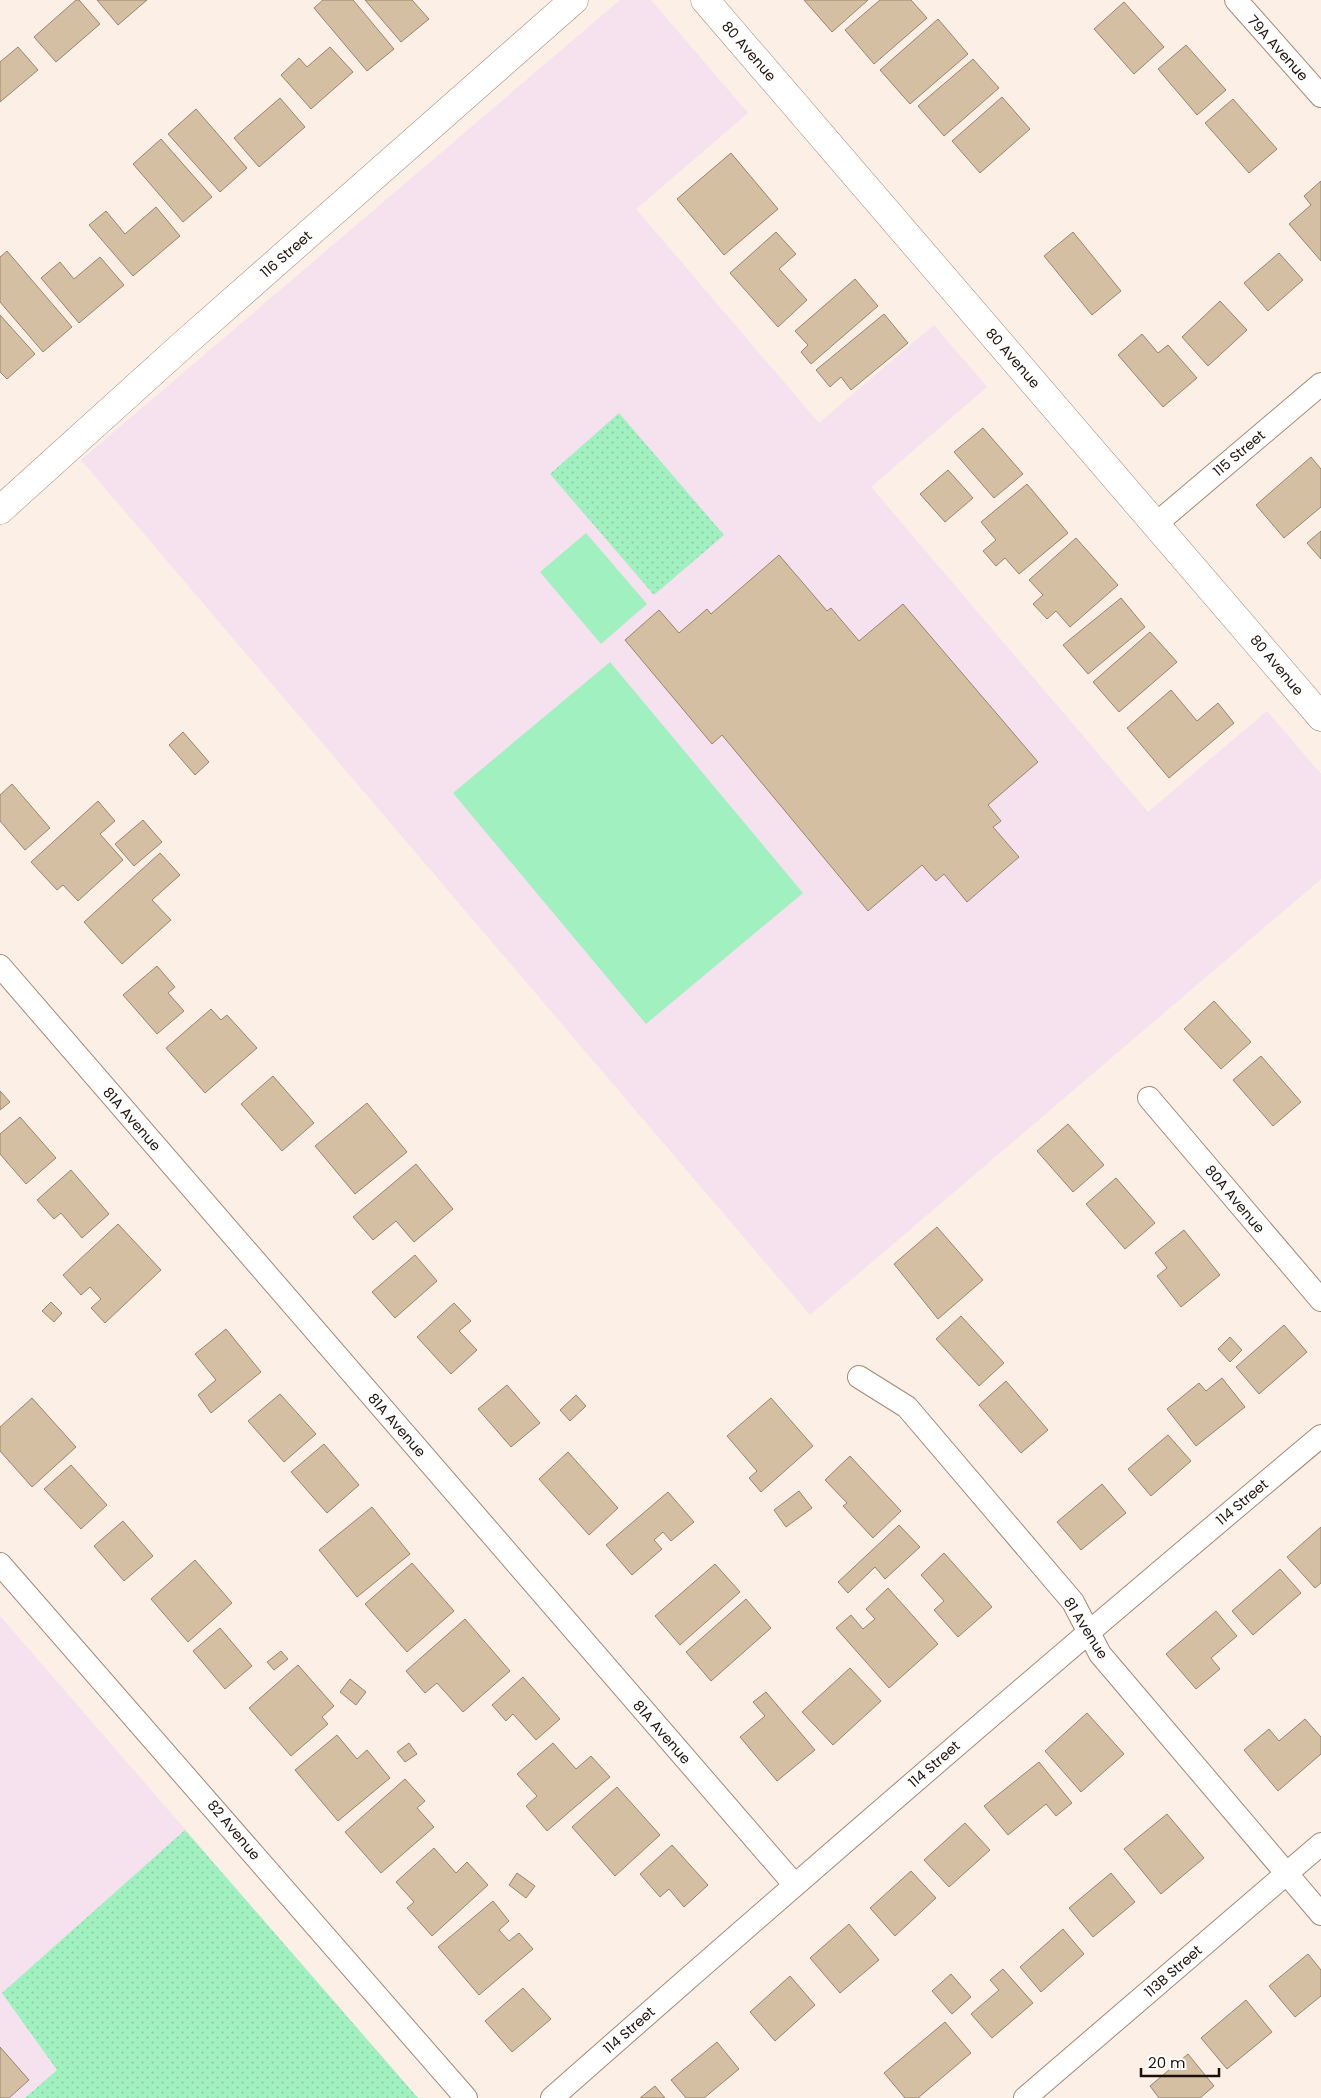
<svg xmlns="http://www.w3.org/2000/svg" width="1321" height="2098" font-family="Poppins,sans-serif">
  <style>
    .education { fill: #f6e1ef }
    .grass { fill: url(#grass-dots) }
    .pitch { fill: #a1f0bf }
    .building { fill: #d5bfa3; stroke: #99856b }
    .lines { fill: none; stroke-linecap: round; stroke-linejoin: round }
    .street-casing { stroke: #a48873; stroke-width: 24 }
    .secondary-casing { stroke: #a48873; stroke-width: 29 }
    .street { stroke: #fff; stroke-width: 22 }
    .secondary { stroke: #fff; stroke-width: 28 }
    .labels { text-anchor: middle; stroke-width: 4; stroke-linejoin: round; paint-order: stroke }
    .street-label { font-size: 14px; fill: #1c110a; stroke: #fff }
  </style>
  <defs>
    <pattern id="grass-dots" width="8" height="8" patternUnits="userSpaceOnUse" patternTransform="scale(1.25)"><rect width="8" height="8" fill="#a1f0bf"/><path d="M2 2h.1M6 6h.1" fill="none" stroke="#8acda3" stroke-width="1.8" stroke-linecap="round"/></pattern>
  </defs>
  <rect width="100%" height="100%" fill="#fbefe6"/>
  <g class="education">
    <path d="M 620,0 L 651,0 L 748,113 L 636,209 L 819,423 L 934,325 L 987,387 L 871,487 L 1148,812 L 1267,711 L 1321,774 L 1321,879 L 810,1315 L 81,460 Z"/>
    <path d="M 0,1616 L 418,2098 L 0,2098 Z"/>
  </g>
  <g class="grass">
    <path d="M 619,413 L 724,535 L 654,595 L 550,474 Z"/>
    <path d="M 185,1830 L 418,2098 L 25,2098 L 57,2070 L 2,1993 Z"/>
  </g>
  <g class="pitch">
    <path d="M 586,533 L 647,604 L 601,644 L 540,572 Z"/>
    <path d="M 610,662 L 803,893 L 646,1024 L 453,793 Z"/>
  </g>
  <g class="building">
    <path d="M 76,0 L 79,0 L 100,24 L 56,62 L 34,37 Z"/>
    <path d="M 97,0 L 147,0 L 118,25 Z"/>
    <path d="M 323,0 L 353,0 L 394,49 L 367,71 L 314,8 Z"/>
    <path d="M 365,0 L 412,0 L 429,19 L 401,42 Z"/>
    <path d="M 804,0 L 868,0 L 832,32 Z"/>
    <path d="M 880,0 L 911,0 L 927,18 L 874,64 L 845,30 Z"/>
    <path d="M 1124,2 L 1164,47 L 1134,74 L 1094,29 Z"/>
    <path d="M 938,19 L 968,54 L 910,104 L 880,70 Z"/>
    <path d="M 1186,45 L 1226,90 L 1197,115 L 1158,69 Z"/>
    <path d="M 18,47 L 38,70 L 0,102 L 0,62 Z"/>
    <path d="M 330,47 L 353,72 L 311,109 L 281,75 L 299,58 L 307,67 Z"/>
    <path d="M 973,59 L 999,88 L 944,136 L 918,106 Z"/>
    <path d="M 1002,97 L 1030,129 L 980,173 L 952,141 Z"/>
    <path d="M 280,98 L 305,127 L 259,167 L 234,138 Z"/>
    <path d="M 1233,99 L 1277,149 L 1249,173 L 1205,123 Z"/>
    <path d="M 196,109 L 247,168 L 220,192 L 168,134 Z"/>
    <path d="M 161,139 L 212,197 L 183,222 L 133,164 Z"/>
    <path d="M 731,153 L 778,209 L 724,255 L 677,199 Z"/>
    <path d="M 1321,181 L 1321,261 L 1289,224 L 1311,205 L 1304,196 Z"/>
    <path d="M 156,207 L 180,236 L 133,276 L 89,225 L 106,211 L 125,234 Z"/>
    <path d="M 776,232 L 796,254 L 779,269 L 807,300 L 778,327 L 730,273 Z"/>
    <path d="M 1073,232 L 1121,291 L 1092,315 L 1044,256 Z"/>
    <path d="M 7,251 L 72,327 L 43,352 L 0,302 L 0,257 Z"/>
    <path d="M 1279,253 L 1303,280 L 1268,311 L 1244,283 Z"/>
    <path d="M 100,257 L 124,285 L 79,323 L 41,278 L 60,262 L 74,279 Z"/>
    <path d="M 855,279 L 878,306 L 811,364 L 801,352 L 808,345 L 795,331 Z"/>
    <path d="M 1220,301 L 1247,330 L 1208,366 L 1182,337 Z"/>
    <path d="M 884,314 L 908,343 L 851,390 L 841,377 L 830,387 L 816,370 Z"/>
    <path d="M 0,315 L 35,354 L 7,379 L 0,372 Z"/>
    <path d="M 1142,334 L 1158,353 L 1168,345 L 1197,378 L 1163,407 L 1118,355 Z"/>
    <path d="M 983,428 L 1023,474 L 994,498 L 954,452 Z"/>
    <path d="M 1311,457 L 1321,469 L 1321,507 L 1284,538 L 1256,505 Z"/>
    <path d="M 948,470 L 973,498 L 945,522 L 920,494 Z"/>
    <path d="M 1027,484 L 1068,533 L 1019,574 L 1005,558 L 996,566 L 983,551 L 996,540 L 981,522 Z"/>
    <path d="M 1321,531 L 1321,559 L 1307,543 Z"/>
    <path d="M 1076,538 L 1118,585 L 1070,627 L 1056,611 L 1047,619 L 1033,604 L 1043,595 L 1029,580 Z"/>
    <path d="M 779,555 L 827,611 L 831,608 L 859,641 L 903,604 L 1038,762 L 988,805 L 1001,821 L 993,827 L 1019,857 L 967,902 L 944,874 L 936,881 L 922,865 L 868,911 L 722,735 L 712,744 L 625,640 L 659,610 L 679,633 L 707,609 L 711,614 Z"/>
    <path d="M 1121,598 L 1145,627 L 1088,674 L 1063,645 Z"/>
    <path d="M 1150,632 L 1177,662 L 1119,712 L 1093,682 Z"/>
    <path d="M 1171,690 L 1197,721 L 1218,703 L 1234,723 L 1169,778 L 1127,728 Z"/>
    <path d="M 183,732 L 209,762 L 195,775 L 169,745 Z"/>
    <path d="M 12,784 L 50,828 L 25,850 L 0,821 L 0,795 Z"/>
    <path d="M 98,801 L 115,821 L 100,834 L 123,860 L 78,901 L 63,885 L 57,890 L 31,862 Z"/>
    <path d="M 143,820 L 162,842 L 134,866 L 115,844 Z"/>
    <path d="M 160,853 L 180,875 L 152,900 L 171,920 L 122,964 L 84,922 Z"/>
    <path d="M 157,966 L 175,987 L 168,993 L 184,1011 L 157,1034 L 123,995 Z"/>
    <path d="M 1214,1001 L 1251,1042 L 1221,1069 L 1184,1029 Z"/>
    <path d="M 211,1009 L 221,1020 L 227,1015 L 257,1048 L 205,1093 L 166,1048 Z"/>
    <path d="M 1261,1056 L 1301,1102 L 1273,1126 L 1233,1080 Z"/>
    <path d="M 273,1076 L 314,1123 L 282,1151 L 241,1104 Z"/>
    <path d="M 0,1091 L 10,1102 L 0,1110 Z"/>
    <path d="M 367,1103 L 407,1152 L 355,1194 L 315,1146 Z"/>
    <path d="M 20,1117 L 56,1158 L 26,1184 L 0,1154 L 0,1134 Z"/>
    <path d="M 1068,1124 L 1104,1165 L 1073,1192 L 1037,1151 Z"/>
    <path d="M 416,1164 L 453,1209 L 414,1242 L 396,1221 L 373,1240 L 353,1217 Z"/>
    <path d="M 71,1170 L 109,1214 L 82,1238 L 61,1213 L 54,1219 L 37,1200 Z"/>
    <path d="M 1116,1178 L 1155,1223 L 1125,1249 L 1086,1204 Z"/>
    <path d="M 118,1224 L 161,1270 L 105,1323 L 91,1308 L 101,1299 L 90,1287 L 81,1295 L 63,1275 Z"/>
    <path d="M 937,1227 L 983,1280 L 938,1319 L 894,1264 Z"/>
    <path d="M 1184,1230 L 1220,1275 L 1181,1307 L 1157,1276 L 1167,1268 L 1155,1253 Z"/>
    <path d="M 415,1255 L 437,1281 L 395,1318 L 372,1292 Z"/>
    <path d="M 51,1302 L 62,1313 L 54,1322 L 42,1311 Z"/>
    <path d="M 454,1303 L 471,1321 L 459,1331 L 477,1350 L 451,1374 L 417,1337 Z"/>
    <path d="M 961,1316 L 1004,1363 L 979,1386 L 936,1339 Z"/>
    <path d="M 1284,1325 L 1307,1352 L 1259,1394 L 1236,1367 Z"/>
    <path d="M 226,1329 L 261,1372 L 211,1413 L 198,1395 L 216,1380 L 195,1354 Z"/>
    <path d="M 1230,1337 L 1242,1350 L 1230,1362 L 1218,1349 Z"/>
    <path d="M 1222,1378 L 1245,1407 L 1196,1446 L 1167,1409 L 1199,1383 L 1206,1391 Z"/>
    <path d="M 1006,1381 L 1048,1430 L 1021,1453 L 979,1405 Z"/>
    <path d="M 507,1385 L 540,1423 L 511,1447 L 478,1409 Z"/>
    <path d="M 280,1394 L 316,1434 L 284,1462 L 248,1421 Z"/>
    <path d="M 576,1395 L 586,1406 L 570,1421 L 560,1410 Z"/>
    <path d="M 32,1398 L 76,1447 L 32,1487 L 0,1451 L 0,1427 Z"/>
    <path d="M 771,1398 L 813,1446 L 761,1492 L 749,1478 L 757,1471 L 727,1436 Z"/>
    <path d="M 1168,1435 L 1191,1461 L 1151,1496 L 1128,1469 Z"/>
    <path d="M 324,1444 L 359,1485 L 327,1513 L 291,1472 Z"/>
    <path d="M 568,1452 L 618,1508 L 589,1535 L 539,1479 Z"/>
    <path d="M 850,1456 L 901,1511 L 873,1538 L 843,1506 L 847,1503 L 825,1480 Z"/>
    <path d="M 71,1465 L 107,1505 L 81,1529 L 44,1489 Z"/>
    <path d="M 1102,1484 L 1126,1513 L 1081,1550 L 1057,1522 Z"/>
    <path d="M 799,1491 L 812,1508 L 786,1527 L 774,1510 Z"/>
    <path d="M 668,1492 L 694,1522 L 671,1541 L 663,1532 L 654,1540 L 662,1549 L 632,1575 L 606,1545 Z"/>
    <path d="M 372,1507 L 410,1554 L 357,1597 L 319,1550 Z"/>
    <path d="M 123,1521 L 153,1556 L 124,1581 L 94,1546 Z"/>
    <path d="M 899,1525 L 920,1547 L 885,1579 L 875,1567 L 848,1593 L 838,1582 Z"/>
    <path d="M 1321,1527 L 1321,1583 L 1315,1588 L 1287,1557 Z"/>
    <path d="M 944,1553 L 992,1607 L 958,1637 L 934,1610 L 944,1601 L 921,1575 Z"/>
    <path d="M 195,1560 L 232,1603 L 188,1642 L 151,1599 Z"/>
    <path d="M 412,1563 L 454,1611 L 407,1652 L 365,1604 Z"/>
    <path d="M 715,1564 L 740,1592 L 680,1645 L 655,1616 Z"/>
    <path d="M 1280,1569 L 1301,1593 L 1253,1635 L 1232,1611 Z"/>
    <path d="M 888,1588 L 938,1644 L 889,1688 L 836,1628 L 851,1615 L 863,1629 L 875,1619 L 866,1609 Z"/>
    <path d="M 746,1599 L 771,1628 L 711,1681 L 686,1652 Z"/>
    <path d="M 1216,1611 L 1237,1636 L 1211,1658 L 1220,1669 L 1196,1689 L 1166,1654 Z"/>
    <path d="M 465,1619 L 510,1671 L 463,1712 L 437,1683 L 425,1693 L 406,1671 Z"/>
    <path d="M 220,1628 L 252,1666 L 225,1689 L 193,1651 Z"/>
    <path d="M 281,1651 L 288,1659 L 274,1670 L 267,1662 Z"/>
    <path d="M 298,1665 L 334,1706 L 322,1717 L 328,1724 L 291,1756 L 249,1708 Z"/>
    <path d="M 850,1668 L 881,1701 L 833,1745 L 802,1712 Z"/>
    <path d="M 523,1677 L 560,1719 L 536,1740 L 513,1714 L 506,1721 L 492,1705 Z"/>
    <path d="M 350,1679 L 366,1692 L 356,1705 L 340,1692 Z"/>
    <path d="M 766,1692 L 815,1750 L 777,1781 L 740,1737 L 765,1716 L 753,1702 Z"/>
    <path d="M 1087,1713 L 1124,1754 L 1081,1792 L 1045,1751 Z"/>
    <path d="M 1305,1719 L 1321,1737 L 1321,1754 L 1278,1791 L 1244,1750 L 1269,1729 L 1279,1741 Z"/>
    <path d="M 337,1735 L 357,1759 L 367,1750 L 390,1778 L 338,1821 L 295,1770 Z"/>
    <path d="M 409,1743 L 417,1754 L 405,1762 L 397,1752 Z"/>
    <path d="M 553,1743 L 576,1769 L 591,1756 L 610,1777 L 547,1831 L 526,1806 L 537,1796 L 517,1774 Z"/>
    <path d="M 1039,1762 L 1072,1803 L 1056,1816 L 1046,1804 L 1008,1835 L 984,1806 Z"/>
    <path d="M 405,1779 L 425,1801 L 417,1808 L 434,1827 L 381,1873 L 345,1832 Z"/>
    <path d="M 617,1787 L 660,1835 L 615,1876 L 572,1827 Z"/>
    <path d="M 1167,1814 L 1204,1858 L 1161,1894 L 1124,1849 Z"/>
    <path d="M 965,1823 L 990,1850 L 949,1887 L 924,1860 Z"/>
    <path d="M 672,1845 L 708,1885 L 684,1907 L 669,1889 L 660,1897 L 640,1874 Z"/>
    <path d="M 434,1848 L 456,1873 L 467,1862 L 488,1885 L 432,1936 L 407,1908 L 414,1902 L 396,1882 Z"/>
    <path d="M 911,1871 L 936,1898 L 895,1936 L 870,1908 Z"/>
    <path d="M 517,1873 L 535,1886 L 526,1898 L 509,1885 Z"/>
    <path d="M 1111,1873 L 1135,1902 L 1093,1937 L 1069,1908 Z"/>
    <path d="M 493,1901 L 509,1921 L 499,1930 L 509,1941 L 519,1933 L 533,1949 L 479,1995 L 438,1947 Z"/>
    <path d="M 849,1924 L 879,1960 L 840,1993 L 810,1958 Z"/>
    <path d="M 1063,1929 L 1084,1954 L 1041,1992 L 1020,1967 Z"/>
    <path d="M 1308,1954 L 1321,1970 L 1321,1996 L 1295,2017 L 1269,1986 Z"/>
    <path d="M 1003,1969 L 1033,2003 L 992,2038 L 971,2014 L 999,1990 L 990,1980 Z"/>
    <path d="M 951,1974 L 971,1997 L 952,2014 L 932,1991 Z"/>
    <path d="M 790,1976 L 815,2005 L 775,2041 L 750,2012 Z"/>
    <path d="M 523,1988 L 551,2019 L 512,2052 L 485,2021 Z"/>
    <path d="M 1246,2000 L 1272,2032 L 1227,2069 L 1201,2038 Z"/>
    <path d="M 945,2022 L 971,2053 L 918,2098 L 905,2098 L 884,2073 Z"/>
    <path d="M 717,2042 L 739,2069 L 704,2098 L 686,2098 L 671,2080 Z"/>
    <path d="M 0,2047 L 29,2080 L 9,2098 L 0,2098 Z"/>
    <path d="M 1188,2054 L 1214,2086 L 1200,2098 L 1159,2098 L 1150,2086 Z"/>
    <path d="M 655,2086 L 665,2098 L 640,2098 Z"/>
  </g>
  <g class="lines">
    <g class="street-casing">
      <g id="street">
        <path d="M 1236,0 L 1321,96"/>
        <path d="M 1157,523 L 1321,384"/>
        <path d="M 0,966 L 794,1884"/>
        <path d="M 1149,1098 L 1321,1300"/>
        <path d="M 859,1377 L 907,1407 L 1073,1602 L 1100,1654 L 1321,1914"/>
        <path d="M 0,1564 L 466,2098"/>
        <path d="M 552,2098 C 806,1874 1062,1653 1321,1436"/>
        <path d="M 1025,2098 L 1321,1844"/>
      </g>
    </g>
    <g class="secondary-casing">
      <g id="secondary">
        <path d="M 705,0 L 1321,717"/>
        <path d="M 0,510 L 186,342 L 574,0"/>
      </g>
    </g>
    <use href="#street" class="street"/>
    <use href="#secondary" class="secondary"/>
  </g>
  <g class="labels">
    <g class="street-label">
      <text transform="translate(1278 48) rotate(48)" y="5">79A Avenue</text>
      <text transform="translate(749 51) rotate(49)" y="5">80 Avenue</text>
      <text transform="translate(286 254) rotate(-41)" y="5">116 Street</text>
      <text transform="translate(1013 358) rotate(49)" y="5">80 Avenue</text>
      <text transform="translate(1239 453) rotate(-40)" y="5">115 Street</text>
      <text transform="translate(1277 665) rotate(50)" y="5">80 Avenue</text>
      <text transform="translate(132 1119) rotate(49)" y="5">81A Avenue</text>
      <text transform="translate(1235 1199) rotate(50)" y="5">80A Avenue</text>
      <text transform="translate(397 1425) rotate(49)" y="5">81A Avenue</text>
      <text transform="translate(1242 1502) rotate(-40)" y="5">114 Street</text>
      <text transform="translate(1086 1628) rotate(58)" y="5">81 Avenue</text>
      <text transform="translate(662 1732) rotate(49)" y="5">81A Avenue</text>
      <text transform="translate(934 1764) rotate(-41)" y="5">114 Street</text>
      <text transform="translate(234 1830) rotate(50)" y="5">82 Avenue</text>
      <text transform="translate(1173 1971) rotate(-41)" y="5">113B Street</text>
      <text transform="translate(629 2030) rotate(-41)" y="5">114 Street</text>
    </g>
  </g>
  <path d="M1141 2068v8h78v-8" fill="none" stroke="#1c110a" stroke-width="2.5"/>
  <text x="1148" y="2068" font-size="15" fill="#1c110a" stroke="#ffffff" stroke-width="4" paint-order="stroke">20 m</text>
</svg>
